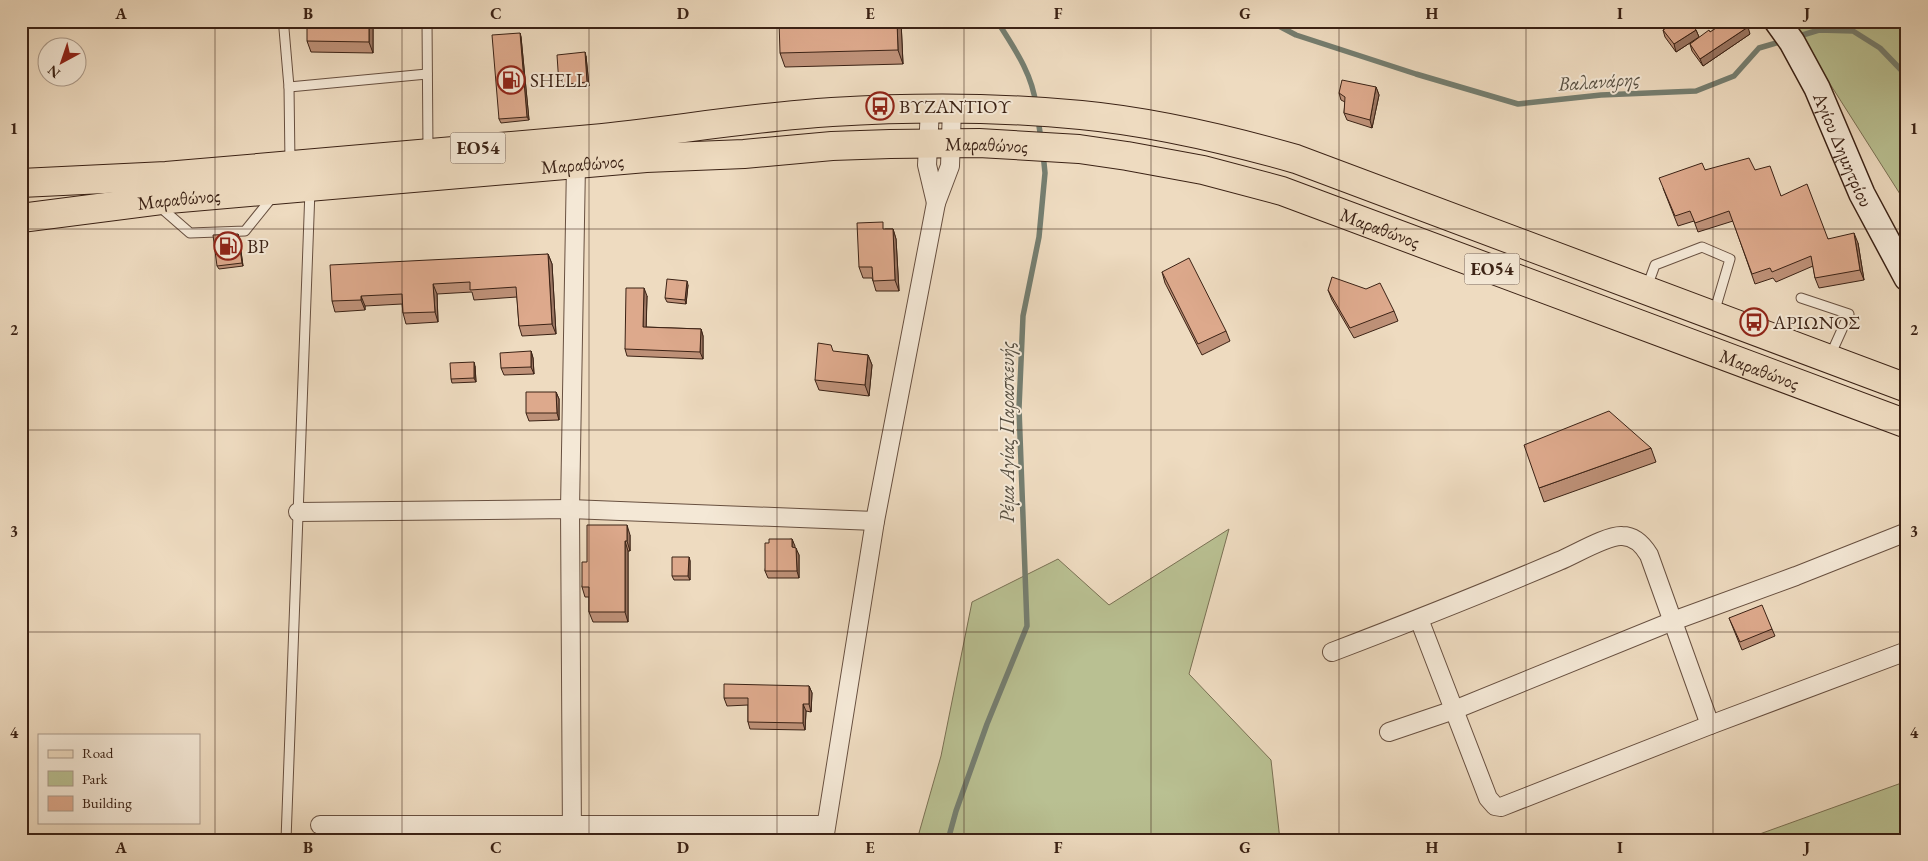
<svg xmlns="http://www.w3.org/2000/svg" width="1928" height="861" font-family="'EB Garamond',serif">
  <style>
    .green { fill: #b9c092; stroke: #7a7154 }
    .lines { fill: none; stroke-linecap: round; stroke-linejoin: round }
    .stream { stroke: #757e70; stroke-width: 5.5 }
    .lane-casing { stroke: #685040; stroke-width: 11 }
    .street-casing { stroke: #685040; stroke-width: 20 }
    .secondary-casing { stroke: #3b2215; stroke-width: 28 }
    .primary-casing { stroke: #3b2215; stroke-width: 30 }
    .lane { stroke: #f4e8d6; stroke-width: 9 }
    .street { stroke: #f4e8d6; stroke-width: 18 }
    .secondary { stroke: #f4e8d6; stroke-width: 25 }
    .primary { stroke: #eedbc0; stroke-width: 28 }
    .wall { fill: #be9178; stroke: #3b2215 }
    .shaded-wall { fill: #9b7662; stroke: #3b2215 }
    .building { fill: #dda98c; stroke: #3b2215 }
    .grid { fill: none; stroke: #3b2215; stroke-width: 1; stroke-opacity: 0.55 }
    .labels { text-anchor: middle; stroke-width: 4; stroke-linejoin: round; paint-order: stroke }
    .shield { fill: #f4e8d6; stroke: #725d4f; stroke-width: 1 }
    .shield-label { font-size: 18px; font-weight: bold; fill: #3b2215 }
    .poi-label { font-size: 19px; fill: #3b2215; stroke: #f4e8d6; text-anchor: start }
    .street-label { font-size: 19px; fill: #3b2215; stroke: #f4e8d6 }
    .water-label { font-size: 20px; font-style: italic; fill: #585042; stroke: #f4e8d6 }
    .neatline { fill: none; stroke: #3b2215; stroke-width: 2 }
    .grid-label { font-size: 16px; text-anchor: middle; font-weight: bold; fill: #3b2215 }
  </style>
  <rect width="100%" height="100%" fill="#eedbc0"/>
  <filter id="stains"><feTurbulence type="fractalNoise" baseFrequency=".004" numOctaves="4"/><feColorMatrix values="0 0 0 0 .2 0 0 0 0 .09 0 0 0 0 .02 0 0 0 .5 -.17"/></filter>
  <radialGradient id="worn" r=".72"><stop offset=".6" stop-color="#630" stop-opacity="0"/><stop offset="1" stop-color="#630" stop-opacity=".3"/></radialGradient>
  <g class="green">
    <path d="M 1790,21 L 1907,21 L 1907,205 Z"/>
    <path d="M 1229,529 L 1189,674 L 1271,760 L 1280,840 L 917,840 L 941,756 L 972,602 L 1058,559 L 1109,605 Z"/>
    <path d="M 1907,781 L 1907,840 L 1743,840 Z"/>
  </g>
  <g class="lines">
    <g class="stream">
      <path d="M 997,21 C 1014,48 1032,73 1036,105"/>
      <path d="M 1269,21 L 1296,35 L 1416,74 L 1518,104 L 1601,95 L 1696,91 L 1734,76 L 1759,48 L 1783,41"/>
      <path d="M 1796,37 L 1819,30 L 1853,31 L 1880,48 L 1905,74 L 1907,81"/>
      <path d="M 1038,119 L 1041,139"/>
      <path d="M 948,840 L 956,811 L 987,724 L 1027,626 L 1019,408 L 1023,316 L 1039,237 L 1045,173 L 1043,153"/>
    </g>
    <g class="lane-casing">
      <g id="lane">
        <path d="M 286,21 L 284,29 L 289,87 L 290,163"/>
        <path d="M 427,21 L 428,150"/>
        <path d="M 289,87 L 427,74"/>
        <path d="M 159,206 L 190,233 L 245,231 L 274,195"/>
        <path d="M 1647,287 L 1655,265 L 1702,247 L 1730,259 L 1714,313"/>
        <path d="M 1801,298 L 1849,314 L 1830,356"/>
        <path d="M 286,840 L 310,190"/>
      </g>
    </g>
    <g class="street-casing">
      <g id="street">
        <path d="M 930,110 L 927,165 L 936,203"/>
        <path d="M 298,512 L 570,509 L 875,521"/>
        <path d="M 1419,619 L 1488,798 L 1495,806 L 1501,807 L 1710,725 L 1907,651"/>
        <path d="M 1332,652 C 1408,623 1484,593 1559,561 C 1574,555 1607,535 1622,536 C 1635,536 1643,545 1649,555 L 1710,725"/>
        <path d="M 1389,732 L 1454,710 L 1673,621 L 1796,576 L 1907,532"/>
        <path d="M 320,825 L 825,825"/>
        <path d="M 572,840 L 570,509 L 576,164"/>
        <path d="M 824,840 L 875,521 L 936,203 L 950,166 L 952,109"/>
      </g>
    </g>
    <g class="secondary-casing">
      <g id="secondary">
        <path id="s1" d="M 1777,21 L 1792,42 L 1817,88 L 1862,194 L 1907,278"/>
      </g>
    </g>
    <g class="primary-casing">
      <g id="primary">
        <path d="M 21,183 L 166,176 L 592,139 C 672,131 751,117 832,112 C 915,107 999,107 1081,115 C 1154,122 1226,139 1296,159 L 1907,388"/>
        <path id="s2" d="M 21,218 L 169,199 L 646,158 L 744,154 L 832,146 L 890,144 L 979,143 L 1079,149 L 1127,156 L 1203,170 L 1282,191 L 1907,424"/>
      </g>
    </g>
    <use href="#lane" class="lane"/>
    <use href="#street" class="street"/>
    <use href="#secondary" class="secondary"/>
    <use href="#primary" class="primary"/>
  </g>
  <g class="wall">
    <path d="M 373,21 L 373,53 L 311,52 L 307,41 Z"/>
    <path d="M 901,21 L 903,64 L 785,67 L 780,53 Z"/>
    <path d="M 1663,30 L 1696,30 L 1699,37 L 1676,52 L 1665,37 Z"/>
    <path d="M 1710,32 L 1750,34 L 1703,66 L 1692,51 L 1690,44 Z"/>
    <path d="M 520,33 L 521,37 L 529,120 L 501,123 L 499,119 Z"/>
    <path d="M 586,56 L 589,86 L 561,88 L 559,85 Z"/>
    <path d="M 1376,87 L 1379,95 L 1372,128 L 1347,120 L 1344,113 L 1345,102 L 1341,100 L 1339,93 Z"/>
    <path d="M 1705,170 L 1755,170 L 1781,196 L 1828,239 L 1858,243 L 1864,280 L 1819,288 L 1815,278 L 1813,266 L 1776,282 L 1773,278 L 1755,284 L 1733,221 L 1698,232 L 1694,221 L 1678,226 L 1663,188 Z"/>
    <path d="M 885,229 L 893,229 L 896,239 L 899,291 L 876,291 L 873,281 L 872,278 L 863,278 L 859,267 Z"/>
    <path d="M 239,237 L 243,266 L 219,269 L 217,266 Z"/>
    <path d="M 548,254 L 552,264 L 556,334 L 522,336 L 519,326 L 517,297 L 474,300 L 472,292 L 437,294 L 438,322 L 406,324 L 403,313 L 402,304 L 365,306 L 365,310 L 335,312 L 332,301 Z"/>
    <path d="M 1162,272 L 1226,331 L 1230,341 L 1202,355 L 1165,283 Z"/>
    <path d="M 688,285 L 686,304 L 667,302 L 665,298 Z"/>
    <path d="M 1328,290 L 1394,311 L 1398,321 L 1354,338 L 1332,300 Z"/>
    <path d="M 647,296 L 646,327 L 701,329 L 703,336 L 703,359 L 627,356 L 625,349 Z"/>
    <path d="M 531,351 L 533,358 L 534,374 L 504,375 L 501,368 Z"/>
    <path d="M 834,352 L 868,355 L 872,365 L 869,396 L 819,390 L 815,380 Z"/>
    <path d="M 475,366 L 476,382 L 452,383 L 451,379 Z"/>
    <path d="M 556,392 L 559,399 L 559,420 L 529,421 L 526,413 Z"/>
    <path d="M 1651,448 L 1656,462 L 1544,502 L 1539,488 Z"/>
    <path d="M 630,535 L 630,551 L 628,551 L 628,622 L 593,622 L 589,612 L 589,597 L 585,597 L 582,587 L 587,562 Z"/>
    <path d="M 792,539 L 795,548 L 799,555 L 799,578 L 768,578 L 765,571 L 769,543 Z"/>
    <path d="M 689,557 L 690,561 L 690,580 L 674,580 L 672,576 Z"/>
    <path d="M 1729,618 L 1772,629 L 1775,636 L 1742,650 Z"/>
    <path d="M 809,686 L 812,693 L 811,712 L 806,711 L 805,730 L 750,729 L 748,722 L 748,705 L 727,706 L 724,698 Z"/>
  </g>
  <g class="shaded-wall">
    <path d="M 369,21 L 373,21 L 373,53 L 369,42 Z"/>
    <path d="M 897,21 L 901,21 L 903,64 L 898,50 Z"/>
    <path d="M 1748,27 L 1750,34 L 1703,66 L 1700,59 Z"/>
    <path d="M 1696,30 L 1699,37 L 1676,52 L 1674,44 Z"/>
    <path d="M 520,33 L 521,37 L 529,120 L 527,117 Z"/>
    <path d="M 585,52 L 586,56 L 589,86 L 587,82 Z"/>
    <path d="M 1376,87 L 1379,95 L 1372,128 L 1370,120 Z"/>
    <path d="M 893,229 L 896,239 L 899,291 L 895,280 Z"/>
    <path d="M 1854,233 L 1858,243 L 1864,280 L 1860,270 Z"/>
    <path d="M 238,234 L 239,237 L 243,266 L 242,263 Z"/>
    <path d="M 548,254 L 552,264 L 556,334 L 552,324 Z"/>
    <path d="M 687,281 L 688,285 L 686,304 L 685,300 Z"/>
    <path d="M 433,284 L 437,294 L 438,322 L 435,312 Z"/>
    <path d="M 644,288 L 647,296 L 646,334 L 643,327 Z"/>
    <path d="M 361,296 L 365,306 L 365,310 L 361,300 Z"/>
    <path d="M 701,329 L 703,336 L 703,359 L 700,352 Z"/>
    <path d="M 531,351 L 533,358 L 534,374 L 531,367 Z"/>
    <path d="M 868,355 L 872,365 L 869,396 L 865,385 Z"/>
    <path d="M 474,362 L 475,366 L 476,382 L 474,378 Z"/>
    <path d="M 556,392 L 559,399 L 559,420 L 557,413 Z"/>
    <path d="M 627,525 L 630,535 L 630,551 L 627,541 Z"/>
    <path d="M 792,539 L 795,546 L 795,555 L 792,547 Z"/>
    <path d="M 625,541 L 628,551 L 628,622 L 625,612 Z"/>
    <path d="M 796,548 L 799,555 L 799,578 L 797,571 Z"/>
    <path d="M 689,557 L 690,561 L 690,580 L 688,576 Z"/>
    <path d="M 809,686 L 812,693 L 811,712 L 809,704 Z"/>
    <path d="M 803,704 L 806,711 L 805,730 L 803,723 Z"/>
  </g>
  <g class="building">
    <path d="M 307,21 L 369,21 L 369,42 L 307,41 Z"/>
    <path d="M 779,21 L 897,21 L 898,50 L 780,53 Z"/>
    <path d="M 1678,21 L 1690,21 L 1696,30 L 1674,44 L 1663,30 Z"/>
    <path d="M 1727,21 L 1743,21 L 1748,27 L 1700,59 L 1690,44 L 1709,30 L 1710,32 Z"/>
    <path d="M 520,33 L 527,117 L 499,119 L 492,35 Z"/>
    <path d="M 585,52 L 587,82 L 559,85 L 557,55 Z"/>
    <path d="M 1342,80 L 1376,87 L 1370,120 L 1344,113 L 1345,97 L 1339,93 Z"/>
    <path d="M 1749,158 L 1755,170 L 1770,166 L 1781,196 L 1807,184 L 1828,239 L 1854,233 L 1860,270 L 1815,278 L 1811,256 L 1772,272 L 1770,268 L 1752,274 L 1729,211 L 1695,223 L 1690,211 L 1675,216 L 1659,178 L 1702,163 L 1705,170 Z"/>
    <path d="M 883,222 L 883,229 L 893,229 L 895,280 L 873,281 L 872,267 L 859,267 L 857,223 Z"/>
    <path d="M 238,234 L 242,263 L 217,266 L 213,235 Z"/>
    <path d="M 548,254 L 552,324 L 519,326 L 516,287 L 470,290 L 470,282 L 433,284 L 435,312 L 403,313 L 402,294 L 361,296 L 361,300 L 332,301 L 330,265 Z"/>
    <path d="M 1189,258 L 1226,331 L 1198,344 L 1162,272 Z"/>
    <path d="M 1332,277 L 1366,289 L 1380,283 L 1394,311 L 1350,328 L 1328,290 Z"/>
    <path d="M 667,279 L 687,281 L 685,300 L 665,298 Z"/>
    <path d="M 626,288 L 644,288 L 643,327 L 701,329 L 700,352 L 625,349 Z"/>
    <path d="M 818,343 L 831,345 L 833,351 L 868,355 L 865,385 L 815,380 Z"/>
    <path d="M 531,351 L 531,367 L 501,368 L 500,353 Z"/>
    <path d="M 474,362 L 474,378 L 451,379 L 450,363 Z"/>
    <path d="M 526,392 L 556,392 L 557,413 L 526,413 Z"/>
    <path d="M 1609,411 L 1651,448 L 1539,488 L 1524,445 Z"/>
    <path d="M 587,525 L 627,525 L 627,541 L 625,541 L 625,612 L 589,612 L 589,587 L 582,587 L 582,562 L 587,562 Z"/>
    <path d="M 769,539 L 792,539 L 792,547 L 796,548 L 797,571 L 765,571 L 765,543 L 769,543 Z"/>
    <path d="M 672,557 L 689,557 L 688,576 L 672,576 Z"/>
    <path d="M 1762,605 L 1772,629 L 1740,642 L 1729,618 Z"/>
    <path d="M 724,684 L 809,686 L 809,704 L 803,704 L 803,723 L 748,722 L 748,698 L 724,698 Z"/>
  </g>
  <path class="grid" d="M 215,21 L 215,840M 402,21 L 402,840M 589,21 L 589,840M 777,21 L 777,840M 964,21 L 964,840M 1151,21 L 1151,840M 1339,21 L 1339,840M 1526,21 L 1526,840M 1713,21 L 1713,840M 21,229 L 1907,229M 21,430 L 1907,430M 21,632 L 1907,632"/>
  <defs>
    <g id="fuel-ring" transform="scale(1.4375)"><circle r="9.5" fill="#f4e8d6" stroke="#8f2418" stroke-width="1.5"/><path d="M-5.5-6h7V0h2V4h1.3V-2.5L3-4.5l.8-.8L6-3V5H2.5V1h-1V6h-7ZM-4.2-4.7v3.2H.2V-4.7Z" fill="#8f2418"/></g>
    <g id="bus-ring" transform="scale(1.4375)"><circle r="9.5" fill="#f4e8d6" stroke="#8f2418" stroke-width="1.5"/><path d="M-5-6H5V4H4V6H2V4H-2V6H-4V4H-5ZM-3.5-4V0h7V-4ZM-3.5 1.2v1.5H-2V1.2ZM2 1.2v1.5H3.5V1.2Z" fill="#8f2418"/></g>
  </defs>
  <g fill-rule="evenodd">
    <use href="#fuel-ring" x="511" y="80"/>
    <use href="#bus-ring" x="880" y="106"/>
    <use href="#fuel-ring" x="228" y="246"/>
    <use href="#bus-ring" x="1754" y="322"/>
  </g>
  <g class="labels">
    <g class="shield">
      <rect x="450.5" y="132.5" width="55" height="31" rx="4"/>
      <rect x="1464.5" y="253.5" width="55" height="31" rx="4"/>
    </g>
    <g class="shield-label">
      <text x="478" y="154">ΕΟ54</text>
      <text x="1492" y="275">ΕΟ54</text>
    </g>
    <g class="poi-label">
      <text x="530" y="87">SHELL</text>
      <text x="899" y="113">ΒΥΖΑΝΤΙΟΥ</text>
      <text x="247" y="253">BP</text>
      <text x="1773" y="329">ΑΡΙΩΝΟΣ</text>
    </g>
    <g class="street-label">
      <text dy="7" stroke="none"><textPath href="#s2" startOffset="969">Μαραθώνος</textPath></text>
      <text dy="7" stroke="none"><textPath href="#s1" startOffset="145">Αγίου Δημητρίου</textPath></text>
      <text dy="7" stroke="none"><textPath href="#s2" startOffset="564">Μαραθώνος</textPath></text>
      <text dy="7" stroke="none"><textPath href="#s2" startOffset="159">Μαραθώνος</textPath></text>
      <text dy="7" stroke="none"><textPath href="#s2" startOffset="1374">Μαραθώνος</textPath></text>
      <text dy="7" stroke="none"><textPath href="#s2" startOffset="1779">Μαραθώνος</textPath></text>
    </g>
    <g class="water-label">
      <text transform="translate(1599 81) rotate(-4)" y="7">Βαλανάρης</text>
      <text transform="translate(1007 432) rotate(-90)" y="7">Ρέμα Αγίας Παρασκευής</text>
    </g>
  </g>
  <rect width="1928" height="861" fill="none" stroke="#eedbc0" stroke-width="55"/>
  <rect x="38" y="734" width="162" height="90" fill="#f4e8d6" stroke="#aa9989"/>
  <rect x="48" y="750" width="25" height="8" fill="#eedbc0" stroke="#aa9989"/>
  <text x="82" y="758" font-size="15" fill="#3b2215">Road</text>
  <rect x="48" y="771" width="25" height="15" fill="#b9c092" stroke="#aa9989"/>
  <text x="82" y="784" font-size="15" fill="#3b2215">Park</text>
  <rect x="48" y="796" width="25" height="15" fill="#dda98c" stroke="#aa9989"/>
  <text x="82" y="808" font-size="15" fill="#3b2215">Building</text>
  <g transform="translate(62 62) rotate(220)"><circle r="24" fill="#f4e8d6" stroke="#aa9989"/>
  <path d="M0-4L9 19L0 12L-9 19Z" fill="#8f2418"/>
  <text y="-8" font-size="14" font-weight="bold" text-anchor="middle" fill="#3b2215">N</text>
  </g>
  <rect x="28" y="28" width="1872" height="806" class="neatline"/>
  <g class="grid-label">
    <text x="121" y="19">A</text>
    <text x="308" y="19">B</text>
    <text x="496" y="19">C</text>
    <text x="683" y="19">D</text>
    <text x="870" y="19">E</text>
    <text x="1058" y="19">F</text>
    <text x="1245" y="19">G</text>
    <text x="1432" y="19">H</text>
    <text x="1620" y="19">I</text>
    <text x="1807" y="19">J</text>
    <text x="14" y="134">1</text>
    <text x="1914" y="134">1</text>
    <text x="14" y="335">2</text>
    <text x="1914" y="335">2</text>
    <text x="14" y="537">3</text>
    <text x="1914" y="537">3</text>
    <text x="14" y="738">4</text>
    <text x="1914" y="738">4</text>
    <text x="121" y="853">A</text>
    <text x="308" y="853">B</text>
    <text x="496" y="853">C</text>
    <text x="683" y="853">D</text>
    <text x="870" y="853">E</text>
    <text x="1058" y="853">F</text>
    <text x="1245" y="853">G</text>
    <text x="1432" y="853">H</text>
    <text x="1620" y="853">I</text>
    <text x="1807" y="853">J</text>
  </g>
  <rect width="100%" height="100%" filter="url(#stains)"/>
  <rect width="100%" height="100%" fill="url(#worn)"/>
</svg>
